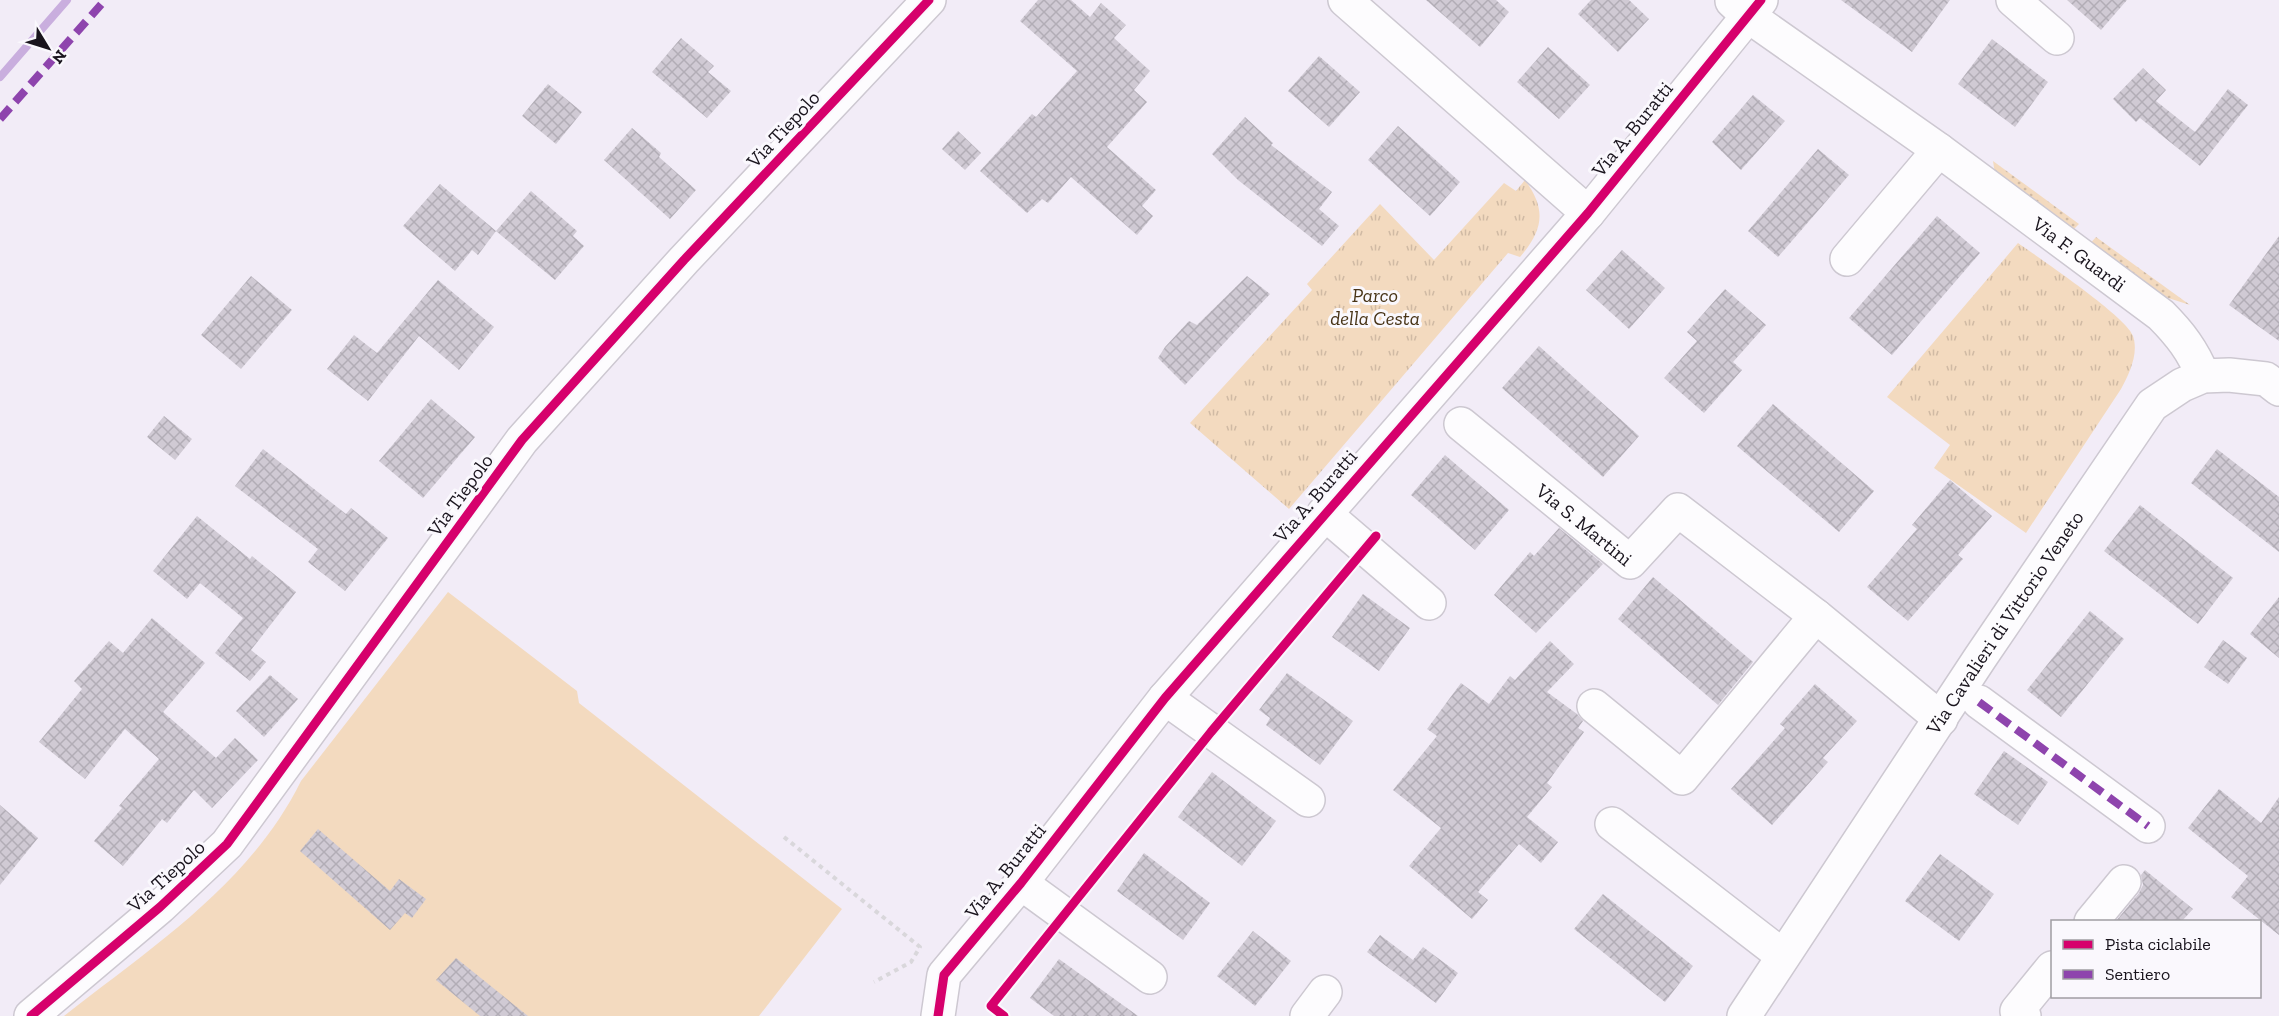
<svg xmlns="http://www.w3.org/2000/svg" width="2279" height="1016" font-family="'Zilla Slab',serif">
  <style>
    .grass { fill: url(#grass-dots) }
    .park { fill: url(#park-tufts) }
    .garden { fill: #f3dabf }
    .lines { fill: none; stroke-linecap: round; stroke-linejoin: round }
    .stream { stroke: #c9aede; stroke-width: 8 }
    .building { fill: url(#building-cross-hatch) }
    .minor-casing { stroke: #cdc8d1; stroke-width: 36 }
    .path { stroke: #d9d7db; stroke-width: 4; stroke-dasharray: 4.5 4.5; stroke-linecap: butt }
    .minor { stroke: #fdfcfe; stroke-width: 33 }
    .quiet { stroke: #8e44ad; stroke-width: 8; stroke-dasharray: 15 8; stroke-linecap: butt }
    .cycleway-casing { stroke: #faf8fd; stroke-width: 13 }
    .cycleway { stroke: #d6006c; stroke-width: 9 }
    .labels { text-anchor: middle; stroke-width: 6; stroke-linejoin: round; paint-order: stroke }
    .street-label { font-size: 20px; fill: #19141d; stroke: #faf8fd }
    .park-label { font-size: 20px; font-style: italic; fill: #483417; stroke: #faf8fd }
  </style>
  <defs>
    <pattern id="grass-dots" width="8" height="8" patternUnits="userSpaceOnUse" patternTransform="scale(1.5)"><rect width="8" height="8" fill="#f3dabf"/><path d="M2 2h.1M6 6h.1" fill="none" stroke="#d0baa4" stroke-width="1.8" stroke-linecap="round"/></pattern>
    <pattern id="park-tufts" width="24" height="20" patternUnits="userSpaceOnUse" patternTransform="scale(1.5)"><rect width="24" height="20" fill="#f3dabf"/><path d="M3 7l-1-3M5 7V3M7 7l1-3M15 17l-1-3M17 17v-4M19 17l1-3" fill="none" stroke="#d0baa4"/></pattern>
    <pattern id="building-cross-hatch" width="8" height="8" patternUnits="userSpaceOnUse" patternTransform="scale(1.5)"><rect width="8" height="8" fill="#d0cad4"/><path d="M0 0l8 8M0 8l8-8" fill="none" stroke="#b2adb6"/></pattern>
  </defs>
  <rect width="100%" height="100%" fill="#f2ecf7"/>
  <g class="grass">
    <path d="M 1993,161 L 2079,224 L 2071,232 L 1995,174 Z"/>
    <path d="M 2096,237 L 2190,305 L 2162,296 L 2088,246 Z"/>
  </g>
  <g class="park">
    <path d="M 1525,180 C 1547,210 1543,230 1520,257 L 1508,253 L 1289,509 L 1190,423 L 1312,290 L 1307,284 L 1380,204 L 1434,260 L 1504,183 L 1516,191 Z"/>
    <path d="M 2018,243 C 2039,258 2127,317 2133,336 C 2139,354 2129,374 2121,389 L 2026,533 L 1934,468 L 1950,445 L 1887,397 Z"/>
  </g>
  <path class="garden" d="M 448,592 L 577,691 L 579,703 L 842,909 L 759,1016 L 64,1016 C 152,947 250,884 301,781 Z"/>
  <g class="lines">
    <path class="stream" d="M 0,77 L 67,0"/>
  </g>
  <g class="building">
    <path d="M 1038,0 L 1071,0 L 1090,17 L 1101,3 L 1126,25 L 1114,38 L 1150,71 L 1134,90 L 1147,102 L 1107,147 L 1156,190 L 1142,206 L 1153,216 L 1137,235 L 1071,177 L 1048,203 L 1042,199 L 1027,213 L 980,171 L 1032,114 L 1036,117 L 1077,71 L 1020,21 Z"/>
    <path d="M 1426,0 L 1496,0 L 1509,12 L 1480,47 Z"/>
    <path d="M 1591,0 L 1629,0 L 1649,19 L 1618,52 L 1578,14 Z"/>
    <path d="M 1841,0 L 1950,0 L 1912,52 Z"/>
    <path d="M 2067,0 L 2127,0 L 2101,30 Z"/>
    <path d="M 681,38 L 714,66 L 708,72 L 731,91 L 707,118 L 652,72 Z"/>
    <path d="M 1992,39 L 2048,82 L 2015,127 L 1958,84 Z"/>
    <path d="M 1548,47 L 1590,85 L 1559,119 L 1517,82 Z"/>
    <path d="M 1319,56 L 1360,92 L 1329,127 L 1288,91 Z"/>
    <path d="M 2143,68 L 2166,90 L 2156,101 L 2195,132 L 2228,89 L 2248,105 L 2200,166 L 2140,118 L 2136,122 L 2113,99 Z"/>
    <path d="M 548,84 L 582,112 L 556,144 L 522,116 Z"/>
    <path d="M 1753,95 L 1785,121 L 1741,170 L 1712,142 Z"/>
    <path d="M 1245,117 L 1273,143 L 1271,145 L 1332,192 L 1319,209 L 1339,226 L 1322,246 L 1238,180 L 1212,154 Z"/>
    <path d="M 1398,126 L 1460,182 L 1430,216 L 1368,160 Z"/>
    <path d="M 632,128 L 661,153 L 659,157 L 696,190 L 670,219 L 604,160 Z"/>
    <path d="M 958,131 L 981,153 L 965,170 L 942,149 Z"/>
    <path d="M 1818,149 L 1849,175 L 1778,257 L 1748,231 Z"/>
    <path d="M 440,184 L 496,231 L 478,255 L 472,250 L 455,271 L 403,226 Z"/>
    <path d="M 531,191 L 577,231 L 573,236 L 584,246 L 555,280 L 496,231 Z"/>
    <path d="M 1937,216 L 1980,253 L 1892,355 L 1849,318 Z"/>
    <path d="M 2279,236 L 2279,341 L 2229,305 Z"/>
    <path d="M 1622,250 L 1665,288 L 1629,329 L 1586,290 Z"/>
    <path d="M 251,276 L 292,310 L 241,369 L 201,335 Z"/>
    <path d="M 1247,276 L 1270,294 L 1185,385 L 1158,358 L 1165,347 L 1189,321 L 1197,325 Z"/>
    <path d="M 438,280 L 494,327 L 459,370 L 419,336 L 368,401 L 327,369 L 354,335 L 377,353 Z"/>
    <path d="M 1725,289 L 1766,325 L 1733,362 L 1742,370 L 1704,413 L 1664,378 L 1697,341 L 1687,332 Z"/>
    <path d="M 1539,346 L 1639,436 L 1603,477 L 1502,388 Z"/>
    <path d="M 431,399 L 475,437 L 423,498 L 379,461 Z"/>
    <path d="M 1773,404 L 1874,491 L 1839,532 L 1737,446 Z"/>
    <path d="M 164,416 L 192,439 L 175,460 L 147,437 Z"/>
    <path d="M 263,449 L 346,514 L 351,508 L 388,538 L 345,591 L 308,562 L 318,549 L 235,486 Z"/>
    <path d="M 2217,449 L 2279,497 L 2279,552 L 2191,483 Z"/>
    <path d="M 1445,455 L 1509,510 L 1475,550 L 1411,495 Z"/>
    <path d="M 1950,480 L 1992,516 L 1958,555 L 1963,559 L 1908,621 L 1867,587 L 1917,529 L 1912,525 Z"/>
    <path d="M 2140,505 L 2233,578 L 2198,624 L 2104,551 Z"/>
    <path d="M 197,516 L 250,559 L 252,556 L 296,592 L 251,650 L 266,662 L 250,681 L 215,653 L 243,618 L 200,583 L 187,599 L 153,571 Z"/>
    <path d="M 1559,528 L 1603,564 L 1536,633 L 1494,595 L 1530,552 L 1534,556 Z"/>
    <path d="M 1653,577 L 1753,662 L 1718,705 L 1618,619 Z"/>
    <path d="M 1363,594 L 1410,628 L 1379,671 L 1332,637 Z"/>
    <path d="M 2279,597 L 2279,658 L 2250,634 Z"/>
    <path d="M 2090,611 L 2124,639 L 2061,717 L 2027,690 Z"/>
    <path d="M 152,618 L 205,663 L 163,712 L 216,758 L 235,738 L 258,760 L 212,808 L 194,790 L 167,823 L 162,819 L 123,866 L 94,841 L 122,808 L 119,806 L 159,759 L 125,729 L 85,779 L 39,742 L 82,689 L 74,681 L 109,641 L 123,653 Z"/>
    <path d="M 2223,640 L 2247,658 L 2228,684 L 2204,667 Z"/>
    <path d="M 1550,641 L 1574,664 L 1547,692 L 1577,714 L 1583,721 L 1578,728 L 1584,732 L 1547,783 L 1552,787 L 1527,817 L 1558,842 L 1541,863 L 1519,844 L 1478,892 L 1488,900 L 1472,919 L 1409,866 L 1441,828 L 1393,790 L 1437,736 L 1427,729 L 1461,683 L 1489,704 L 1510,676 L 1515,680 Z"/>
    <path d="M 1287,673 L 1353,721 L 1320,765 L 1266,725 L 1270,718 L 1259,710 Z"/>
    <path d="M 270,675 L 298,699 L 264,737 L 236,711 Z"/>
    <path d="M 1815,684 L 1857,721 L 1823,758 L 1828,762 L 1772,825 L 1731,789 L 1785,728 L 1780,724 Z"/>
    <path d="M 2004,751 L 2048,782 L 2018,825 L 1974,794 Z"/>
    <path d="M 1212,772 L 1276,821 L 1242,866 L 1178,817 Z"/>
    <path d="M 2219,789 L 2261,823 L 2279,797 L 2279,935 L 2231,897 L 2248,876 L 2188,828 Z"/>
    <path d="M 0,805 L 38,838 L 0,885 Z"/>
    <path d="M 318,829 L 390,891 L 399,879 L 426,899 L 412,918 L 405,913 L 390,930 L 300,851 Z"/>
    <path d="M 1144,853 L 1210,903 L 1183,940 L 1117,891 Z"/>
    <path d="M 1940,854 L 1994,894 L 1959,941 L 1905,901 Z"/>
    <path d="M 2145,870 L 2193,909 L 2182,921 L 2116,921 L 2139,893 L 2143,885 L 2141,875 Z"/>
    <path d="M 1603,894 L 1693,966 L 1665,1002 L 1574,929 Z"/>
    <path d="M 1253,931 L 1291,961 L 1255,1006 L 1217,976 Z"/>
    <path d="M 1380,935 L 1413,960 L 1423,947 L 1458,973 L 1436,1003 L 1367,952 Z"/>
    <path d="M 456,958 L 528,1016 L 480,1016 L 436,980 Z"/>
    <path d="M 1059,959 L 1138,1016 L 1054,1016 L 1030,998 Z"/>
  </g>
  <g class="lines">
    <g class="minor-casing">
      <g id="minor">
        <path d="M 1345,0 L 1588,213"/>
        <path d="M 2013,0 L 2057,38"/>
        <path id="s1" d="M 1732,1 L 1747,15 L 1939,150 L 2161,315 C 2180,334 2193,351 2203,376"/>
        <path d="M 1847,259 L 1939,150"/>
        <path id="s2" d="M 1461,424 L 1630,562 L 1678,510 L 1816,616 L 1941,719"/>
        <path d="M 1324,513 L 1429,603"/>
        <path d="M 1165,698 L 1308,800"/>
        <path d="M 1979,702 L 2148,826"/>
        <path d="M 1594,706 L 1682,778 L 1816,616"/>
        <path d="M 1612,824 L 1783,956"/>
        <path d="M 1021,883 L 1150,977"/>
        <path d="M 2091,922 L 2124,882"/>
        <path d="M 31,1016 L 160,907 L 227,844 L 522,440 L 684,260 L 929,0"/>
        <path d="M 938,1016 L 944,975 L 1021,883 L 1165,698 L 1588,213 L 1761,0"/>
        <path d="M 1307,1016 L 1325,992"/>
        <path id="s3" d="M 1744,1016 L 1980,658 L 2152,405 L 2182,385 L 2203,376 L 2229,375 L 2266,379 L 2279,389"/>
        <path d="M 2024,1016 L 2017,1011 L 2052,968"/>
      </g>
    </g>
    <path class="path" d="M 784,837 L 920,947 L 911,962 L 874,982"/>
    <use href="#minor" class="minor"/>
    <g class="quiet">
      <path d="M 0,119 L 105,0"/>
      <path d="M 1979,702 L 2148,826"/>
    </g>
    <g class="cycleway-casing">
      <g id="cycleway">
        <path d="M 31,1016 L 160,907 L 227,844 L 522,440 L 684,260 L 929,0"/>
        <path d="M 938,1016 L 944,975 L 1021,883 L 1165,698 L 1588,213 L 1761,0"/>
        <path d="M 1004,1016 L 991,1006 L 1211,732 L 1376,536"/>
      </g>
    </g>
    <use href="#cycleway" class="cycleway"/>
  </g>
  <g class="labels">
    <g class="street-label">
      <text transform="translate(783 129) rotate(-47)" y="7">Via Tiepolo</text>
      <text transform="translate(1632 129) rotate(-51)" y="7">Via A. Buratti</text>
      <text dy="7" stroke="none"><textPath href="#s1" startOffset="430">Via F. Guardi</textPath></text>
      <text transform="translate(460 495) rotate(-54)" y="7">Via Tiepolo</text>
      <text transform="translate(1315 496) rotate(-49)" y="7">Via A. Buratti</text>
      <text dy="7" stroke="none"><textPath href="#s2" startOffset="159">Via S. Martini</textPath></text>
      <text dy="7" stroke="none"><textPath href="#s3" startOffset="472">Via Cavalieri di Vittorio Veneto</textPath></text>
      <text transform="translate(1005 871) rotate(-51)" y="7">Via A. Buratti</text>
      <text transform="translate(166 876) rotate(-42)" y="7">Via Tiepolo</text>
    </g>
    <g class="park-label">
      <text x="1375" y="302">Parco<tspan x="1375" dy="23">della Cesta</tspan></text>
    </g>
  </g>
  <rect x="2051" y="920" width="210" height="78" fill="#faf8fd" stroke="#a09da3" stroke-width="1.5"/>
  <rect x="2063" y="940" width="30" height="9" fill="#d6006c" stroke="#a09da3" stroke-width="1.5"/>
  <text x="2105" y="950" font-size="18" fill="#19141d">Pista ciclabile</text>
  <rect x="2063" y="970" width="30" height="9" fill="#8e44ad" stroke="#a09da3" stroke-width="1.5"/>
  <text x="2105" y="980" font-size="18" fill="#19141d">Sentiero</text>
  <g transform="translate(48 48) rotate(128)" stroke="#faf8fd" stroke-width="4.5" paint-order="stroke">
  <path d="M0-4.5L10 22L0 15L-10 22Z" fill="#19141d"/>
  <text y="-9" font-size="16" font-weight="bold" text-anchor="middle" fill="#19141d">N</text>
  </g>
</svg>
